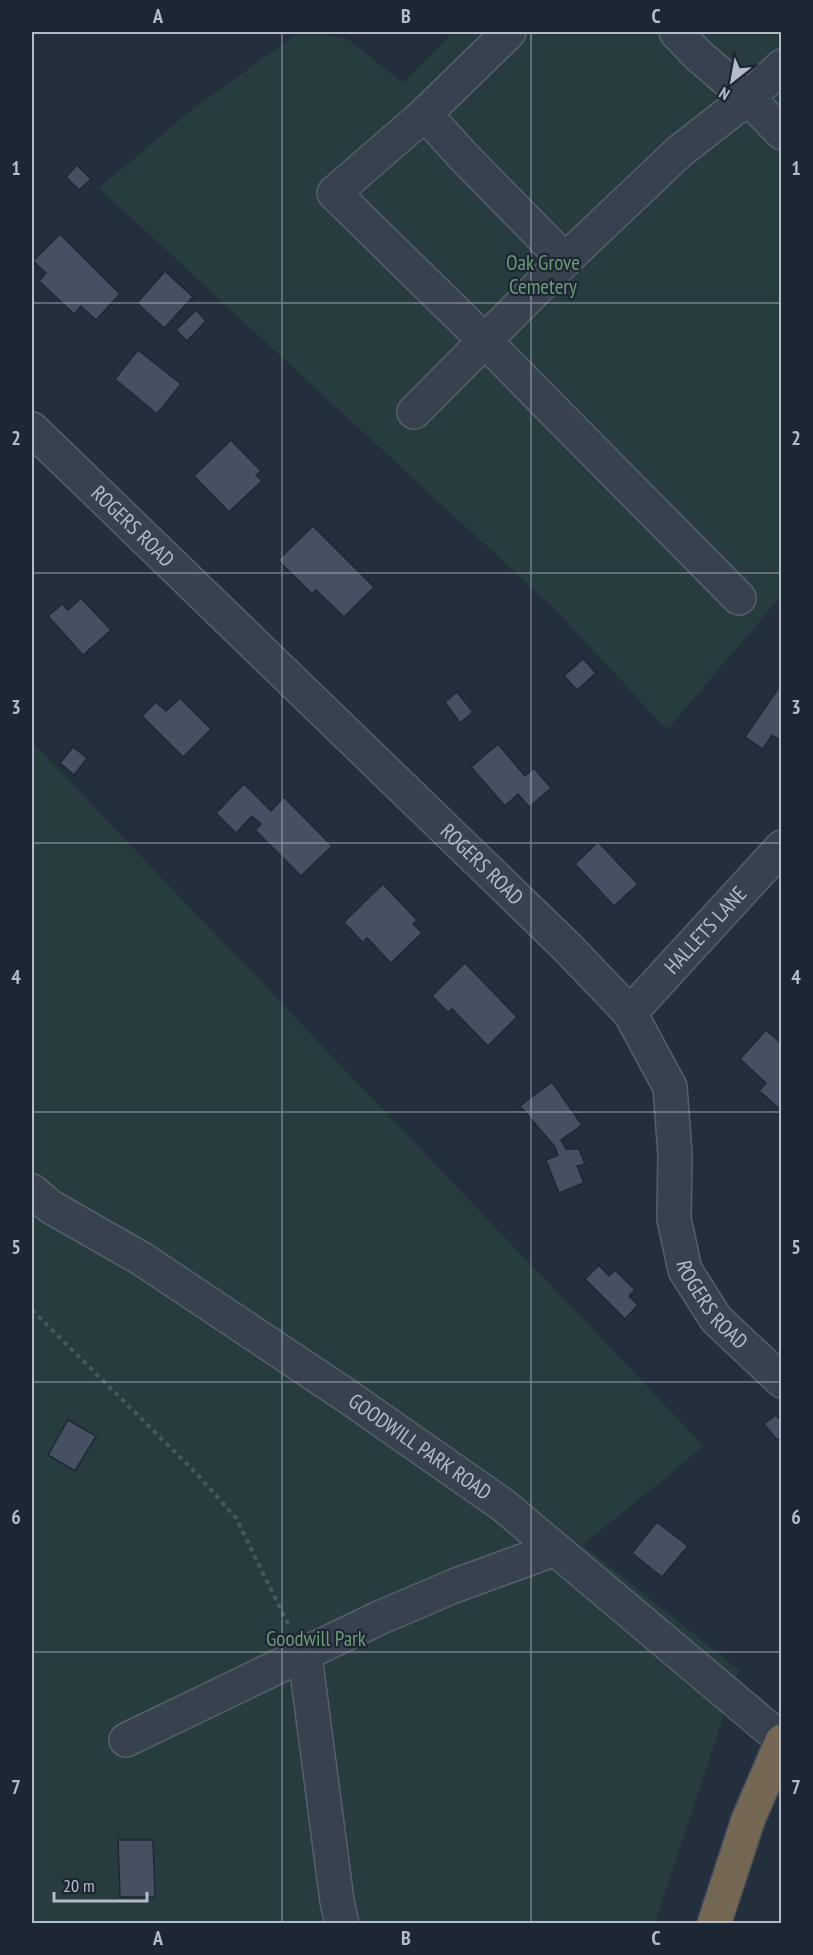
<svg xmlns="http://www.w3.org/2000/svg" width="813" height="1955" font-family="'PT Sans Narrow',sans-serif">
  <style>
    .green { fill: #263c3f }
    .building { fill: #455162; stroke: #1f2835; stroke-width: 1.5 }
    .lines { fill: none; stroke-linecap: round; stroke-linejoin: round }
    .minor-casing { stroke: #565f6c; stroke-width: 36 }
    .highway-casing { stroke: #434c59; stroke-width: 36 }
    .path { stroke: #44595c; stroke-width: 4; stroke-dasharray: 4.5 4.5; stroke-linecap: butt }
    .minor { stroke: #38414e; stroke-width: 33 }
    .highway { stroke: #746855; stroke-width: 33 }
    .grid { fill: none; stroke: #b4bcc9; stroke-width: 1.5; stroke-opacity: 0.55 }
    .labels { text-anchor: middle; stroke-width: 4.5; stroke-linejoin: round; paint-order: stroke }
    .park-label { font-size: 21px; fill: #6b9a76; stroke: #1d2633 }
    .street-label { font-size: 21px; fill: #b4bcc9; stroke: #1d2633 }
    .neatline { fill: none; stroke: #b4bcc9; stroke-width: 2 }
    .grid-label { font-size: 20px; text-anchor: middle; font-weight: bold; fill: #b4bcc9 }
  </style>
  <rect width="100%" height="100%" fill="#242f3e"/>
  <g class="green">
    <path d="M 300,32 L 346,38 L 403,83 L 453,32 L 781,32 L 781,596 L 667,730 L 557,611 L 99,188 L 194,108 Z"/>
    <path d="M 32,742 L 704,1446 L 583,1545 L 739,1670 L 655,1923 L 32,1923 Z"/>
  </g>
  <g class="building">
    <path d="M 77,165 L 91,179 L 79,190 L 66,177 Z"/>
    <path d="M 60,234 L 120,294 L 96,320 L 81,306 L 74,314 L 39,281 L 46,273 L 33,261 Z"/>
    <path d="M 165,271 L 193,297 L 164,328 L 137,303 Z"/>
    <path d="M 196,310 L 206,321 L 187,341 L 176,330 Z"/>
    <path d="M 138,350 L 181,384 L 157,414 L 115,379 Z"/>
    <path d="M 231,440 L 261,471 L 256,475 L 262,481 L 229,512 L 194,476 Z"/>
    <path d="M 313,526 L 374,587 L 344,617 L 316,590 L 312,594 L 278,560 Z"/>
    <path d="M 81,598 L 111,630 L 83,655 L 48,616 L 62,604 L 68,610 Z"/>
    <path d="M 583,659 L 596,673 L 577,690 L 564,676 Z"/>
    <path d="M 780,686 L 782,741 L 772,735 L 763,749 L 745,737 Z"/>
    <path d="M 457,692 L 473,712 L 460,723 L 445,702 Z"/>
    <path d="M 180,698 L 211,729 L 183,757 L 142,716 L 156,702 L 166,711 Z"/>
    <path d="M 498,744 L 525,776 L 534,768 L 551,788 L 529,807 L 518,794 L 505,806 L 471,767 Z"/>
    <path d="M 73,747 L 87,758 L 74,775 L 60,763 Z"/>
    <path d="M 244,784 L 271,811 L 284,797 L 332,846 L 301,876 L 255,830 L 261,824 L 252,816 L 236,833 L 216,813 Z"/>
    <path d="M 598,842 L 638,884 L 614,906 L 575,864 Z"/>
    <path d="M 383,884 L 417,920 L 413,924 L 422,933 L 391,963 L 367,938 L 363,943 L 344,922 Z"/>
    <path d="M 465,963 L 517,1017 L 488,1046 L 452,1009 L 448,1012 L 432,996 Z"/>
    <path d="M 766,1030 L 782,1044 L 782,1111 L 759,1091 L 766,1083 L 740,1059 Z"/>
    <path d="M 552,1082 L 582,1125 L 561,1140 L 566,1149 L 579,1149 L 585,1164 L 577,1166 L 584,1183 L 559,1193 L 546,1160 L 558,1155 L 555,1147 L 520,1106 Z"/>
    <path d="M 599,1265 L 609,1276 L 615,1270 L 635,1290 L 629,1296 L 638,1305 L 625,1319 L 585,1279 Z"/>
    <path d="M 776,1415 L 782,1422 L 782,1436 L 777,1440 L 764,1424 Z"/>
    <path d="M 68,1420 L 96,1436 L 75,1471 L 48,1455 Z"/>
    <path d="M 657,1522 L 688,1546 L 662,1577 L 632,1553 Z"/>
    <path d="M 118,1840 L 153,1840 L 155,1897 L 120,1897 Z"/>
  </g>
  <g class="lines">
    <g class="minor-casing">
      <g id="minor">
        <path d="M 509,32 L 425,114 L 463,156 L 565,260 L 680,151 L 748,98 L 699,56 L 676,32"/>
        <path d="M 782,66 L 748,98 L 782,133"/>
        <path d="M 425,114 L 334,193 L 484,340 L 739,598"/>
        <path d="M 414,412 L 565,260"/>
        <path id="s1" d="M 32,429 L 566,946 L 630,1013 L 670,1087 L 675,1154 L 674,1219 L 685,1270 L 716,1319 L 782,1381"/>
        <path id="s2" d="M 630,1013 L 782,847"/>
        <path id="s3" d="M 32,1191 L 51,1207 L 142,1259 L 347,1396 L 503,1505 L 782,1740"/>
        <path d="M 305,1656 L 337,1901 L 342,1924"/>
        <path d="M 126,1740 L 379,1618 L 454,1586 L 555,1549"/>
      </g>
    </g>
    <g class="highway-casing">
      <path id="highway" d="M 714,1924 L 748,1820 L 782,1741"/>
    </g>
    <path class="path" d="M 32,1310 L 196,1473 L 236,1518 L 289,1626"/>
    <use href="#minor" class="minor"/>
    <use href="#highway" class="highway"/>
  </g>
  <path class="grid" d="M 282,32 L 282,1924M 531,32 L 531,1924M 32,303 L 782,303M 32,573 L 782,573M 32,843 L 782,843M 32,1112 L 782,1112M 32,1382 L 782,1382M 32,1652 L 782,1652"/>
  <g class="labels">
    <g class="park-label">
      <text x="543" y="270">Oak Grove<tspan x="543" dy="24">Cemetery</tspan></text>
      <text x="316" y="1646">Goodwill Park</text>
    </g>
    <g class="street-label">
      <text dy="7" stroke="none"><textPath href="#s1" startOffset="140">ROGERS ROAD</textPath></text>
      <text dy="7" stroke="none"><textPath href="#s1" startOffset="626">ROGERS ROAD</textPath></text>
      <text dy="7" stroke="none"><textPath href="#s2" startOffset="112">HALLETS LANE</textPath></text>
      <text dy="7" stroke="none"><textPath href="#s1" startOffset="1148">ROGERS ROAD</textPath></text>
      <text dy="7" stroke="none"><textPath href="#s3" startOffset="465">GOODWILL PARK ROAD</textPath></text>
    </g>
  </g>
  <rect width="813" height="1955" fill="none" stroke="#1d2633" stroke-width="66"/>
  <g transform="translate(732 81) rotate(211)" stroke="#1d2633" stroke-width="4.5" paint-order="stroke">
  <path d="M0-4.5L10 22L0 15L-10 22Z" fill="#b4bcc9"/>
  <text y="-9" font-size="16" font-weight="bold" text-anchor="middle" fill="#b4bcc9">N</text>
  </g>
  <path d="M54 1892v9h93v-9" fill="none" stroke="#b4bcc9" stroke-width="3"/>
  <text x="63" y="1892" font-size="18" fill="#b4bcc9" stroke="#1d2633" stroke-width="4.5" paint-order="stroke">20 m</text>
  <rect x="33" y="33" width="747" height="1889" class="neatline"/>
  <g class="grid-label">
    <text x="158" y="23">A</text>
    <text x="406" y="23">B</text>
    <text x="656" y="23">C</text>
    <text x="16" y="175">1</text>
    <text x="796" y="175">1</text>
    <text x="16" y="445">2</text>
    <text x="796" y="445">2</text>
    <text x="16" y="714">3</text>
    <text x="796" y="714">3</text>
    <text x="16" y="984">4</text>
    <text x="796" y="984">4</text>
    <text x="16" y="1254">5</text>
    <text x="796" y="1254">5</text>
    <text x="16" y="1524">6</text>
    <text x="796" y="1524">6</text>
    <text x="16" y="1794">7</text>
    <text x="796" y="1794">7</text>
    <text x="158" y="1945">A</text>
    <text x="406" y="1945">B</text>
    <text x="656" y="1945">C</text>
  </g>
</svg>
